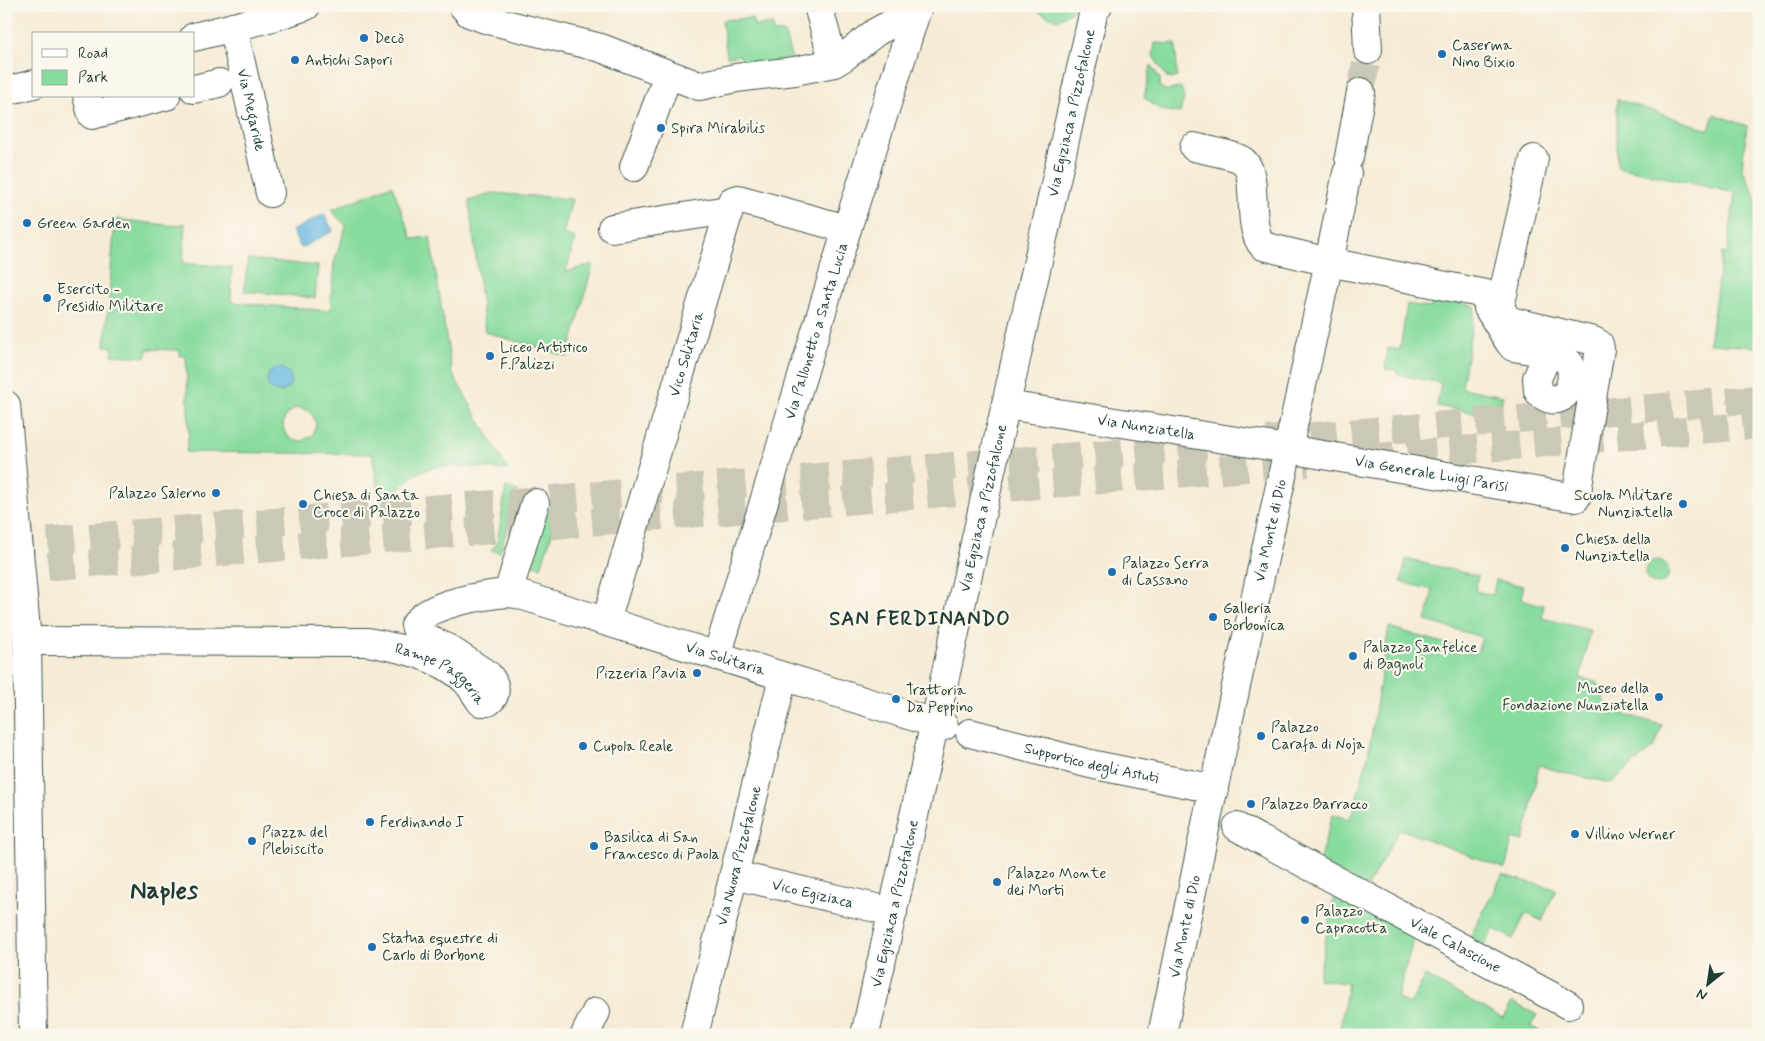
<svg xmlns="http://www.w3.org/2000/svg" width="1765" height="1041" font-family="Mynerve,sans-serif">
  <style>
    .green { fill: #87db9e; stroke: #538c69; fill-rule: evenodd }
    .water { fill: #68b7e3; stroke: #447a8c }
    .lines { fill: none; stroke-linecap: round; stroke-linejoin: round }
    .minor-tunnel { stroke: #cbc8b6; stroke-width: 28; stroke-dasharray: 28 14; stroke-linecap: butt }
    .major-tunnel { stroke: #cbc8b6; stroke-width: 28; stroke-dasharray: 28 14; stroke-linecap: butt }
    .minor-casing { stroke: #3f574c; stroke-width: 30 }
    .minor { stroke: #fff; stroke-width: 28 }
    .poi-dot { fill: #1f6fb2; stroke: #fbf7ec; stroke-width: 2 }
    .labels { text-anchor: middle; stroke-width: 4.5; stroke-linejoin: round; paint-order: stroke }
    .poi-label { font-size: 15px; fill: #1f3d34; stroke: #fbf7ec; text-anchor: start }
    .street-label { font-size: 15px; fill: #1f3d34; stroke: #fbf7ec }
    .district-label { font-size: 20px; font-weight: bold; letter-spacing: 1px; fill: #1f3d34; stroke: #fbf7ec }
    .town-label { font-size: 25px; font-weight: bold; fill: #1f3d34; stroke: #fbf7ec }
  </style>
  <rect width="100%" height="100%" fill="#fbf7ec"/>
  <filter id="ink" filterUnits="userSpaceOnUse"><feTurbulence type="fractalNoise" baseFrequency=".02" numOctaves="2"/><feDisplacementMap in="SourceGraphic" scale="10" xChannelSelector="R" yChannelSelector="G"/><feConvolveMatrix kernelMatrix="1 2 1 2 8 2 1 2 1" color-interpolation-filters="sRGB"/></filter>
  <filter id="wash" filterUnits="userSpaceOnUse"><feTurbulence type="fractalNoise" baseFrequency=".0096" numOctaves="4" result="noise"/><feDisplacementMap in="SourceGraphic" scale="20" xChannelSelector="R" yChannelSelector="G"/><feGaussianBlur stdDeviation="1.12" result="paint"/><feColorMatrix in="noise" values="0 0 0 0 0 0 0 0 0 0 0 0 0 0 0 0 0 1.4 0 .05"/><feComposite in="paint" operator="in"/></filter>
  <g filter="url(#wash)">
    <rect width="100%" height="100%" fill="#f6ebd6"/>
    <g class="green">
      <path d="M 1025,6 L 1079,6 L 1058,20 Z"/>
      <path d="M 752,18 L 754,26 L 772,24 L 774,33 L 784,32 L 794,66 L 743,74 L 740,55 L 727,57 L 722,20 Z"/>
      <path d="M 1155,43 L 1176,44 L 1177,77 L 1172,79 L 1167,77 L 1153,56 Z"/>
      <path d="M 1151,65 L 1160,79 L 1160,87 L 1167,91 L 1181,87 L 1184,98 L 1180,113 L 1161,110 L 1144,98 Z"/>
      <path d="M 1617,99 L 1709,130 L 1714,114 L 1747,126 L 1742,167 L 1759,205 L 1759,347 L 1709,344 L 1722,253 L 1727,254 L 1735,193 L 1617,167 Z"/>
      <path d="M 392,185 L 412,239 L 430,237 L 452,373 L 508,470 C 448,466 413,452 383,516 L 372,454 L 186,452 L 189,433 L 186,356 L 180,356 L 179,350 L 147,349 L 147,357 L 112,355 L 113,347 L 105,346 L 115,219 L 175,226 L 185,223 L 183,263 L 232,267 L 231,302 L 330,311 L 334,262 L 346,226 L 331,210 ZM 280,368 C 290,371 294,382 286,389 L 269,373 L 272,370 ZM 295,408 C 306,408 313,412 316,424 L 313,435 L 302,441 C 287,442 279,429 286,415 Z"/>
      <path d="M 492,193 L 572,199 L 563,234 L 575,238 L 566,272 L 593,264 L 568,357 L 485,332 L 469,201 Z"/>
      <path d="M 248,259 L 318,266 L 315,298 L 244,291 Z"/>
      <path d="M 1433,298 L 1475,306 L 1462,388 L 1503,396 L 1498,417 L 1437,406 L 1441,383 L 1399,375 L 1396,370 L 1385,369 L 1388,348 L 1400,350 L 1407,304 L 1431,308 Z"/>
      <path d="M 506,487 L 518,491 L 500,553 L 491,550 L 497,543 Z"/>
      <path d="M 555,495 L 564,497 L 541,567 L 526,563 Z"/>
      <path d="M 1406,559 L 1478,576 L 1475,591 L 1493,595 L 1496,580 L 1523,586 L 1522,600 L 1544,605 L 1542,618 L 1590,630 L 1580,678 L 1597,682 L 1609,710 L 1662,725 L 1655,746 L 1611,783 L 1565,773 L 1539,765 L 1524,841 L 1512,839 L 1505,869 L 1400,829 L 1367,887 L 1319,862 L 1333,814 L 1349,819 L 1353,811 L 1368,756 L 1389,627 L 1477,653 L 1482,637 L 1426,621 L 1433,590 L 1401,582 Z"/>
      <circle cx="1657" cy="572" r="12"/>
      <path d="M 1502,875 L 1556,889 L 1542,921 L 1526,913 L 1513,939 L 1494,929 L 1482,949 L 1468,941 Z"/>
      <path d="M 1336,886 L 1416,931 L 1397,998 L 1410,1005 L 1425,976 L 1503,1018 L 1512,1002 L 1537,1015 L 1531,1026 L 1541,1032 L 1540,1035 L 1354,1035 L 1340,1027 L 1348,984 L 1318,979 Z"/>
    </g>
    <g class="water">
      <path d="M 324,214 L 333,231 L 301,248 L 292,231 Z"/>
      <circle cx="279" cy="380" r="12"/>
    </g>
  </g>
  <g filter="url(#ink)">
    <g class="lines">
      <path class="minor-tunnel" d="M 1361,92 L 1368,50"/>
      <g class="major-tunnel">
        <path d="M 1267,440 L 1759,399"/>
        <path d="M 1366,458 L 1759,425"/>
        <path d="M 6,544 L 1222,444"/>
        <path d="M 6,570 L 1308,463"/>
      </g>
      <g class="minor-casing">
        <g id="minor">
          <path d="M 463,6 L 469,13 L 485,19 L 601,48 L 699,86 L 736,78 L 795,71 L 834,63 L 844,57 L 876,32 L 917,10"/>
          <path d="M 818,6 L 834,63"/>
          <path d="M 1366,6 L 1368,50"/>
          <path id="s1" d="M 233,27 L 270,193"/>
          <path d="M 194,37 L 273,17 L 306,6"/>
          <path d="M 194,89 L 219,83"/>
          <path d="M 6,91 L 34,84"/>
          <path d="M 87,96 L 92,115 L 166,96"/>
          <path d="M 1349,157 L 1361,92"/>
          <path d="M 634,167 L 668,75"/>
          <path d="M 612,228 L 728,210"/>
          <path d="M 1500,307 L 1534,159"/>
          <path d="M 1488,308 L 1509,342 L 1513,347 L 1561,355 L 1570,364 C 1578,390 1557,412 1538,391 L 1537,378 L 1543,365"/>
          <path d="M 6,405 L 27,641 L 33,1035"/>
          <path id="s2" d="M 1006,405 L 1276,447 L 1576,498 L 1600,349 L 1599,344 L 1594,341 L 1511,321 C 1499,314 1499,298 1485,294 L 1329,262 L 1263,246 C 1245,226 1260,174 1243,161 C 1236,155 1205,150 1194,147"/>
          <path d="M 508,593 L 535,503"/>
          <path id="s3" d="M 606,621 L 732,201 L 738,199 L 847,229"/>
          <path id="s4" d="M 27,641 L 368,642 C 400,648 440,656 465,680 C 471,686 476,695 481,702 L 488,702 C 498,695 496,684 488,675 L 447,648 L 418,634 L 415,625 C 428,603 485,595 508,593 L 517,594 L 944,726"/>
          <path id="s5" d="M 717,656 L 847,229 L 918,6"/>
          <path id="s6" d="M 970,733 L 1090,764 L 1214,789"/>
          <path id="s7" d="M 1237,827 L 1568,1005"/>
          <path id="s8" d="M 734,875 L 893,912"/>
          <path d="M 585,1035 L 596,1012"/>
          <path id="s9" d="M 694,1035 L 783,677"/>
          <path id="s10" d="M 865,1035 L 1094,10 L 1098,6"/>
          <path id="s11" d="M 1162,1035 L 1210,805 L 1329,262 L 1347,173"/>
        </g>
      </g>
      <use href="#minor" class="minor"/>
    </g>
  </g>
  <g class="poi-dot">
    <circle cx="364" cy="38" r="5"/>
    <circle cx="1442" cy="54" r="5"/>
    <circle cx="295" cy="60" r="5"/>
    <circle cx="661" cy="128" r="5"/>
    <circle cx="27" cy="223" r="5"/>
    <circle cx="47" cy="298" r="5"/>
    <circle cx="490" cy="356" r="5"/>
    <circle cx="216" cy="493" r="5"/>
    <circle cx="303" cy="504" r="5"/>
    <circle cx="1683" cy="504" r="5"/>
    <circle cx="1565" cy="548" r="5"/>
    <circle cx="1112" cy="572" r="5"/>
    <circle cx="1213" cy="617" r="5"/>
    <circle cx="1353" cy="656" r="5"/>
    <circle cx="697" cy="673" r="5"/>
    <circle cx="1659" cy="697" r="5"/>
    <circle cx="896" cy="699" r="5"/>
    <circle cx="1261" cy="736" r="5"/>
    <circle cx="583" cy="746" r="5"/>
    <circle cx="1251" cy="804" r="5"/>
    <circle cx="370" cy="822" r="5"/>
    <circle cx="1575" cy="834" r="5"/>
    <circle cx="252" cy="841" r="5"/>
    <circle cx="594" cy="846" r="5"/>
    <circle cx="997" cy="882" r="5"/>
    <circle cx="1305" cy="920" r="5"/>
    <circle cx="372" cy="947" r="5"/>
  </g>
  <g class="labels">
    <g class="poi-label">
      <text x="374" y="43">Decò</text>
      <text x="1452" y="50">Caserma<tspan x="1452" dy="17">Nino Bixio</tspan></text>
      <text x="305" y="65">Antichi Sapori</text>
      <text x="671" y="133">Spira Mirabilis</text>
      <text x="37" y="228">Green Garden</text>
      <text x="57" y="294">Esercito -<tspan x="57" dy="17">Presidio Militare</tspan></text>
      <text x="500" y="352">Liceo Artistico<tspan x="500" dy="17">F.Palizzi</tspan></text>
      <text x="206" y="498" text-anchor="end">Palazzo Salerno</text>
      <text x="313" y="500">Chiesa di Santa<tspan x="313" dy="17">Croce di Palazzo</tspan></text>
      <text x="1673" y="500" text-anchor="end">Scuola Militare<tspan x="1673" dy="17">Nunziatella</tspan></text>
      <text x="1575" y="544">Chiesa della<tspan x="1575" dy="17">Nunziatella</tspan></text>
      <text x="1122" y="568">Palazzo Serra<tspan x="1122" dy="17">di Cassano</tspan></text>
      <text x="1223" y="613">Galleria<tspan x="1223" dy="17">Borbonica</tspan></text>
      <text x="1363" y="652">Palazzo Sanfelice<tspan x="1363" dy="17">di Bagnoli</tspan></text>
      <text x="687" y="678" text-anchor="end">Pizzeria Pavia</text>
      <text x="1649" y="693" text-anchor="end">Museo della<tspan x="1649" dy="17">Fondazione Nunziatella</tspan></text>
      <text x="906" y="695">Trattoria<tspan x="906" dy="17">Da Peppino</tspan></text>
      <text x="1271" y="732">Palazzo<tspan x="1271" dy="17">Carafa di Noja</tspan></text>
      <text x="593" y="751">Cupola Reale</text>
      <text x="1261" y="809">Palazzo Barracco</text>
      <text x="380" y="827">Ferdinando I</text>
      <text x="262" y="837">Piazza del<tspan x="262" dy="17">Plebiscito</tspan></text>
      <text x="1585" y="839">Villino Werner</text>
      <text x="604" y="842">Basilica di San<tspan x="604" dy="17">Francesco di Paola</tspan></text>
      <text x="1007" y="878">Palazzo Monte<tspan x="1007" dy="17">dei Morti</tspan></text>
      <text x="1315" y="916">Palazzo<tspan x="1315" dy="17">Capracotta</tspan></text>
      <text x="382" y="943">Statua equestre di<tspan x="382" dy="17">Carlo di Borbone</tspan></text>
    </g>
    <g class="street-label">
      <text dy="5" stroke="none"><textPath href="#s1" startOffset="85">Via Megaride</textPath></text>
      <text dy="5" stroke="none"><textPath href="#s10" startOffset="945">Via Egiziaca a Pizzofalcone</textPath></text>
      <text dy="5" stroke="none"><textPath href="#s5" startOffset="340">Via Pallonetto a Santa Lucia</textPath></text>
      <text dy="5" stroke="none"><textPath href="#s3" startOffset="279">Vico Solitaria</textPath></text>
      <text dy="5" stroke="none"><textPath href="#s2" startOffset="142">Via Nunziatella</textPath></text>
      <text dy="5" stroke="none"><textPath href="#s2" startOffset="431">Via Generale Luigi Parisi</textPath></text>
      <text dy="5" stroke="none"><textPath href="#s10" startOffset="540">Via Egiziaca a Pizzofalcone</textPath></text>
      <text dy="5" stroke="none"><textPath href="#s11" startOffset="516">Via Monte di Dio</textPath></text>
      <text dy="5" stroke="none"><textPath href="#s4" startOffset="931">Via Solitaria</textPath></text>
      <text dy="5" stroke="none"><textPath href="#s4" startOffset="422">Rampe Paggeria</textPath></text>
      <text dy="5" stroke="none"><textPath href="#s6" startOffset="125">Supportico degli Astuti</textPath></text>
      <text dy="5" stroke="none"><textPath href="#s9" startOffset="185">Via Nuova Pizzofalcone</textPath></text>
      <text dy="5" stroke="none"><textPath href="#s8" startOffset="81">Vico Egiziaca</textPath></text>
      <text dy="5" stroke="none"><textPath href="#s10" startOffset="135">Via Egiziaca a Pizzofalcone</textPath></text>
      <text dy="5" stroke="none"><textPath href="#s11" startOffset="111">Via Monte di Dio</textPath></text>
      <text dy="5" stroke="none"><textPath href="#s7" startOffset="248">Viale Calascione</textPath></text>
    </g>
    <g class="district-label">
      <text x="920" y="625">SAN FERDINANDO</text>
    </g>
    <g class="town-label">
      <text x="164" y="898">Naples</text>
    </g>
  </g>
  <rect width="1765" height="1041" fill="none" stroke="#fbf7ec" stroke-width="25"/>
  <rect x="32" y="32" width="162" height="65" fill="#fbf7ec" stroke="#a3ada2"/>
  <rect x="42" y="49" width="25" height="8" fill="#ffffff" stroke="#a3ada2"/>
  <text x="78" y="58" font-size="15" fill="#1f3d34">Road</text>
  <rect x="42" y="70" width="25" height="15" fill="#87db9e" stroke="#a3ada2"/>
  <text x="78" y="82" font-size="15" fill="#1f3d34">Park</text>
  <g transform="translate(1708 984) rotate(210)" stroke="#fbf7ec" stroke-width="4" paint-order="stroke">
  <path d="M0-4L9 19L0 12L-9 19Z" fill="#1f3d34"/>
  <text y="-8" font-size="14" font-weight="bold" text-anchor="middle" fill="#1f3d34">N</text>
  </g>
</svg>
